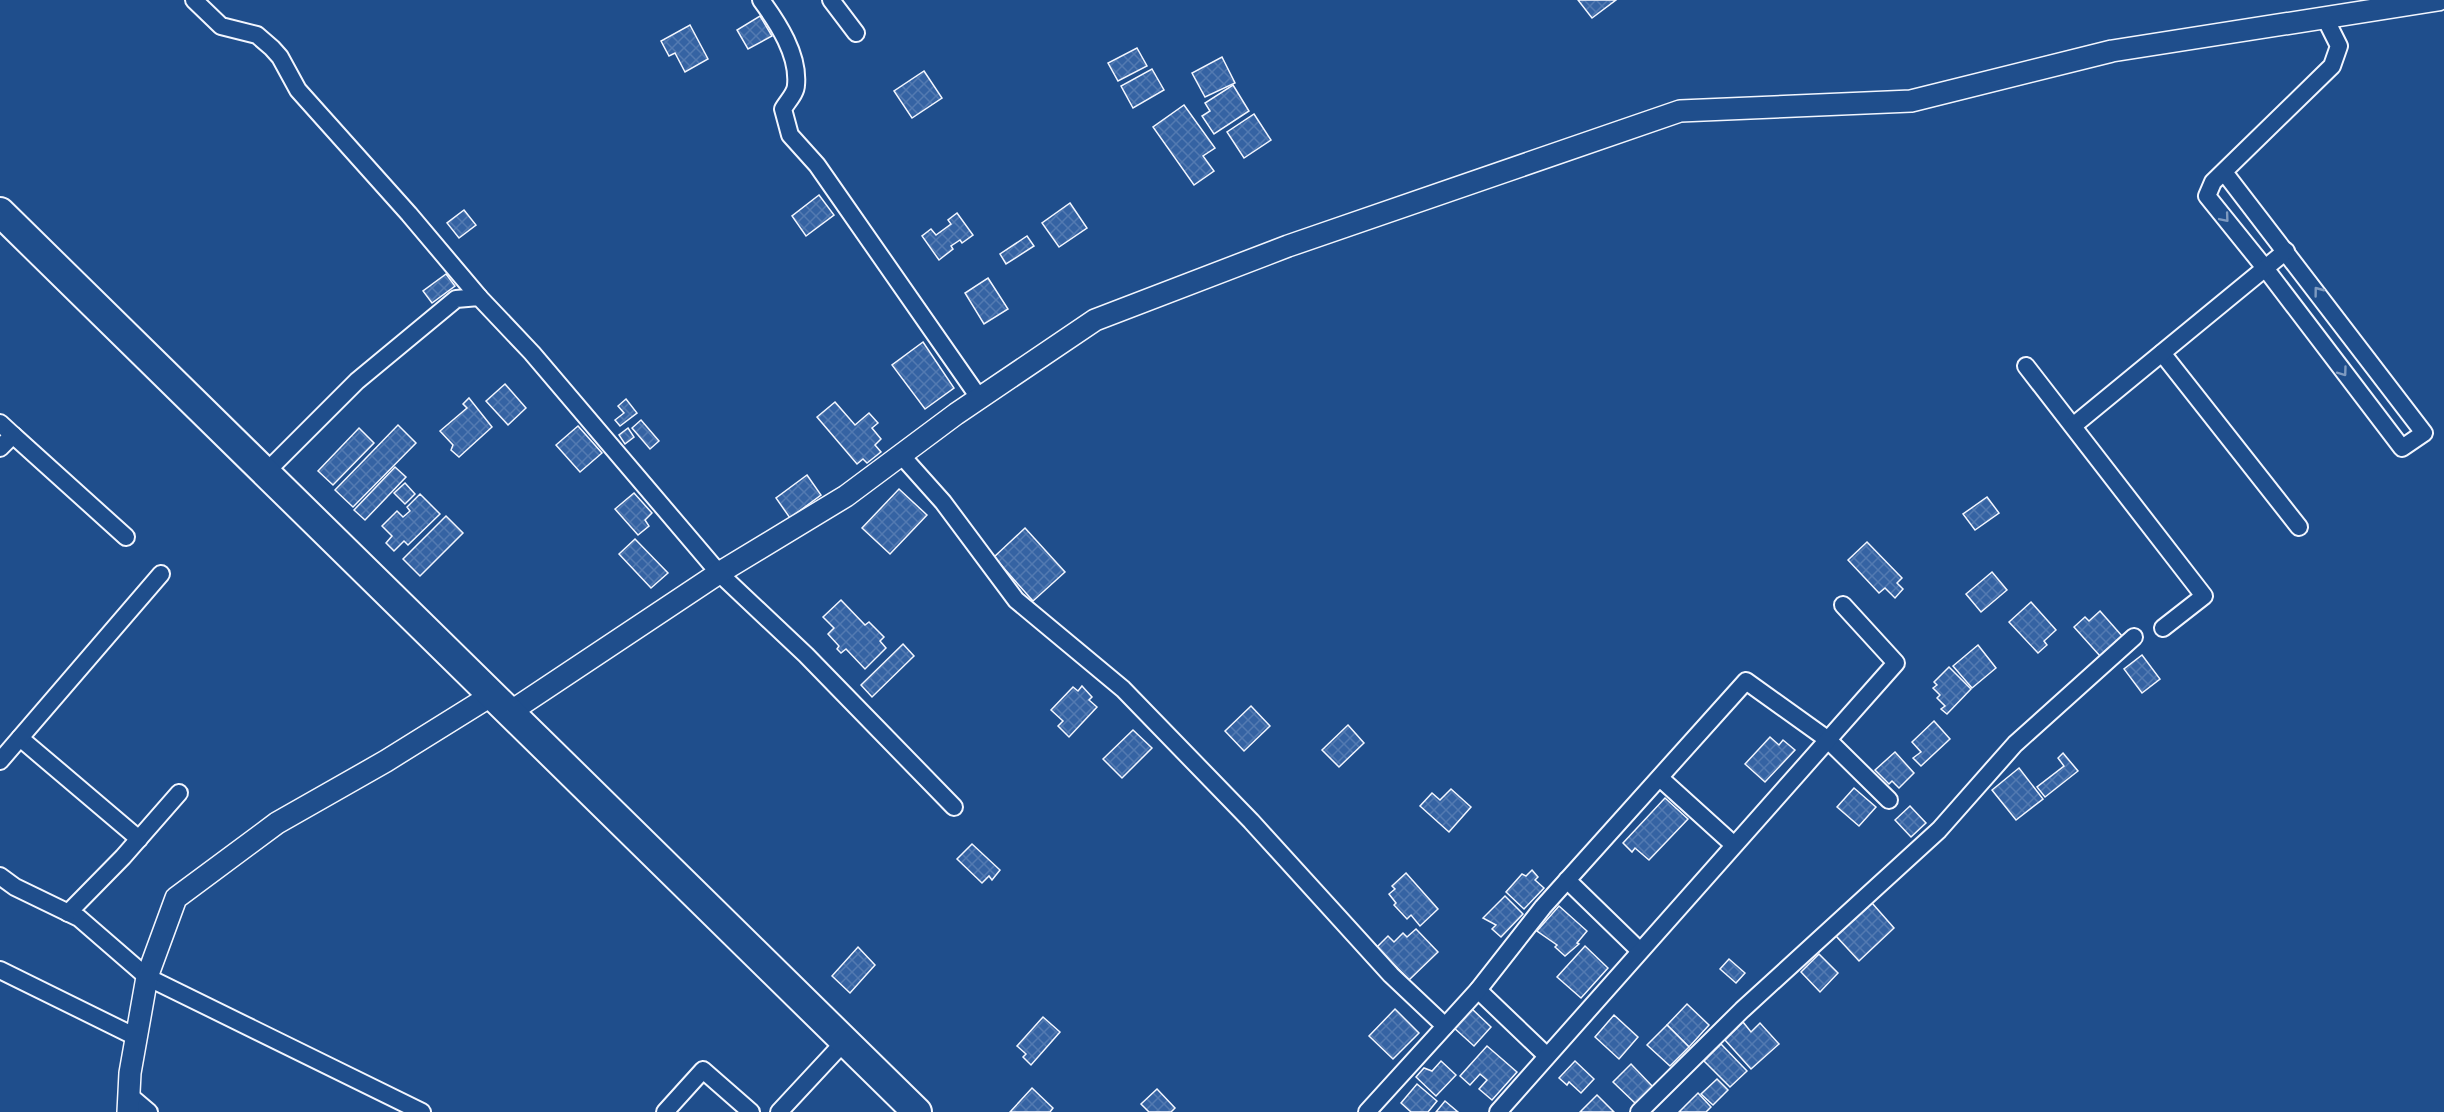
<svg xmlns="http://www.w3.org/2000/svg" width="2444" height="1112" font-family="Bitter,serif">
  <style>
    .building { fill: url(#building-cross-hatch); stroke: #f2f6ff; stroke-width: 1.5 }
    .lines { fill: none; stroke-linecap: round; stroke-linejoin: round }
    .minor-casing { stroke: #f2f6ff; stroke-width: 20 }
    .tertiary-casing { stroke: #f2f6ff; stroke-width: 24 }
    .trunk-casing { stroke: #f2f6ff; stroke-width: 32 }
    .minor { stroke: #1f4e8c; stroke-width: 16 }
    .tertiary { stroke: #1f4e8c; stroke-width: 21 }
    .trunk { stroke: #1f4e8c; stroke-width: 28 }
    .oneway { stroke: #7e9ac0 }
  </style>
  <defs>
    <pattern id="building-cross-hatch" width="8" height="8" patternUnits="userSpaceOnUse" patternTransform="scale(1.5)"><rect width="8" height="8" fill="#3563a3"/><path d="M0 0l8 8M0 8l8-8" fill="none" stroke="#537ab1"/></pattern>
  </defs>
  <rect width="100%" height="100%" fill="#1f4e8c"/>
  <g class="building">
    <path d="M 1578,0 L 1616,0 L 1592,18 Z"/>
    <path d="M 760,16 L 772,36 L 748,49 L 737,30 Z"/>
    <path d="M 690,25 L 708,59 L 685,72 L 675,53 L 669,56 L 661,41 Z"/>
    <path d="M 1137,48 L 1147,66 L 1118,81 L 1108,63 Z"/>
    <path d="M 1222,57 L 1235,83 L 1205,97 L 1192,73 Z"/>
    <path d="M 1152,69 L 1164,90 L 1133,108 L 1121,86 Z"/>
    <path d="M 924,71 L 942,98 L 912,118 L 894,91 Z"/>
    <path d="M 1233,85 L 1249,111 L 1214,134 L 1202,116 L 1210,111 L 1205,103 Z"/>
    <path d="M 1184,105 L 1215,148 L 1203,156 L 1214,171 L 1194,185 L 1153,127 Z"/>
    <path d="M 1254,114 L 1271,140 L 1244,158 L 1227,132 Z"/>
    <path d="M 819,195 L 834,215 L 806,236 L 792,216 Z"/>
    <path d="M 1070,203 L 1087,228 L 1059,247 L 1042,223 Z"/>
    <path d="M 464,210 L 476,225 L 459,238 L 447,223 Z"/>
    <path d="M 957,213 L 973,235 L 962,243 L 960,240 L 951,246 L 953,249 L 939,260 L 922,236 L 931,229 L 936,235 L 951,224 L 948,220 Z"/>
    <path d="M 1027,236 L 1034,246 L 1006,264 L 1000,254 Z"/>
    <path d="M 446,274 L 455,286 L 432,303 L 423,291 Z"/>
    <path d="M 988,278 L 1008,309 L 984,324 L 965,293 Z"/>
    <path d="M 923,342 L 954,388 L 925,409 L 892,365 Z"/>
    <path d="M 505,384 L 526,408 L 508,425 L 486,401 Z"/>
    <path d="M 469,398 L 492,427 L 459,457 L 451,450 L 453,445 L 440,431 L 467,408 L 463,404 Z"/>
    <path d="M 626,399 L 637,413 L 620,426 L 615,420 L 624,413 L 618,406 Z"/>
    <path d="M 835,402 L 855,425 L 869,413 L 878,423 L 872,428 L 881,439 L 875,445 L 881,452 L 867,463 L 863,459 L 857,464 L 817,417 Z"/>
    <path d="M 641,420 L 659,441 L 650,449 L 632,428 Z"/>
    <path d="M 398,425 L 416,443 L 353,507 L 335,490 Z"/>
    <path d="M 578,426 L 602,453 L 580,472 L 556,445 Z"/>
    <path d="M 359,428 L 374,443 L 333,485 L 318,471 Z"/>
    <path d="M 628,428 L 634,437 L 625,444 L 619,435 Z"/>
    <path d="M 395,467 L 406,477 L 365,520 L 354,510 Z"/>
    <path d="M 807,475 L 821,495 L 790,518 L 776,498 Z"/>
    <path d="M 405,483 L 415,494 L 405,504 L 394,493 Z"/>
    <path d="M 899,489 L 927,515 L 890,554 L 862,528 Z"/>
    <path d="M 634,493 L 652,513 L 645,520 L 649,526 L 638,535 L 615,509 Z"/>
    <path d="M 420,494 L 440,514 L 408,545 L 404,541 L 394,551 L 386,543 L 392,536 L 382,526 L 397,511 L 403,517 L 410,511 L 407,507 Z"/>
    <path d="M 1987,497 L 1999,513 L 1975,530 L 1963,514 Z"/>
    <path d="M 446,516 L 463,533 L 420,576 L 403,559 Z"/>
    <path d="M 1025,528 L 1065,572 L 1033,601 L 994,557 Z"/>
    <path d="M 635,539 L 668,573 L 651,588 L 619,554 Z"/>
    <path d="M 1867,542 L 1902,578 L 1897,583 L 1903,589 L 1895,598 L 1885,588 L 1879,593 L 1848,560 Z"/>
    <path d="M 1992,572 L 2007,590 L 1981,612 L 1966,594 Z"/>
    <path d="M 841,600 L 865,625 L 869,622 L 884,637 L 880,641 L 886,648 L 865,669 L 846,649 L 841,653 L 837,649 L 839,646 L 828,634 L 834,628 L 823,617 Z"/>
    <path d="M 2031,602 L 2056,630 L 2044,641 L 2047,645 L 2038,653 L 2009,622 Z"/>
    <path d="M 2100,611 L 2122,636 L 2100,656 L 2074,627 L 2085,617 L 2089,621 Z"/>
    <path d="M 903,644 L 914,656 L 872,697 L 861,685 Z"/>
    <path d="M 1978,645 L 1996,668 L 1972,688 L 1953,666 Z"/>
    <path d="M 2142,655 L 2160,679 L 2142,693 L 2124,669 Z"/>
    <path d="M 1949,667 L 1971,689 L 1947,714 L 1941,709 L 1945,706 L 1937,698 L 1940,695 L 1933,688 L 1937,685 L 1934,682 Z"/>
    <path d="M 1082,686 L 1092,697 L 1089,700 L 1097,707 L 1069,737 L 1058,726 L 1063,721 L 1051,710 L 1073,687 L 1078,691 Z"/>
    <path d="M 1251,706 L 1270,726 L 1244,751 L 1225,731 Z"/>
    <path d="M 1934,721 L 1950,739 L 1921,766 L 1913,758 L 1921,752 L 1912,742 Z"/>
    <path d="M 1348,725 L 1364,743 L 1339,767 L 1322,750 Z"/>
    <path d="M 1133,730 L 1152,748 L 1122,778 L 1103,759 Z"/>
    <path d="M 1770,737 L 1779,745 L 1783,740 L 1795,750 L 1765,782 L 1745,764 Z"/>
    <path d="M 1895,752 L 1914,773 L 1899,788 L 1892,781 L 1889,784 L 1875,770 Z"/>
    <path d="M 2063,753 L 2078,771 L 2045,797 L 2037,787 L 2064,766 L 2058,758 Z"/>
    <path d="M 2019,768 L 2043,799 L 2016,820 L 1992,790 Z"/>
    <path d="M 1854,788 L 1876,807 L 1859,826 L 1837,807 Z"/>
    <path d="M 1451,789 L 1471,807 L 1449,832 L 1420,806 L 1432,793 L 1440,800 Z"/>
    <path d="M 1665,798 L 1688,819 L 1649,860 L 1635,848 L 1632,852 L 1623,843 Z"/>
    <path d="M 1910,806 L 1926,823 L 1911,837 L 1895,820 Z"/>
    <path d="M 972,844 L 1000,870 L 992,880 L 989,876 L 982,883 L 957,859 Z"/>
    <path d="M 1532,870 L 1538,877 L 1535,880 L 1544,888 L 1524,909 L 1506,892 L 1522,874 L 1526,876 Z"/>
    <path d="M 1406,873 L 1438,909 L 1420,926 L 1411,915 L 1407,919 L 1394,905 L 1396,903 L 1389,894 L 1395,889 L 1392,886 Z"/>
    <path d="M 1505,896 L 1523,914 L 1501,937 L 1492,929 L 1496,925 L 1483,918 Z"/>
    <path d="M 1872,903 L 1894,928 L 1859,961 L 1836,936 Z"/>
    <path d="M 1559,906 L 1587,931 L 1577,943 L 1579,944 L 1565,956 L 1555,947 L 1557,945 L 1537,931 Z"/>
    <path d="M 1416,929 L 1438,952 L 1409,980 L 1377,947 L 1388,936 L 1394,942 L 1403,933 L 1407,937 Z"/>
    <path d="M 1585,946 L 1608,968 L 1581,998 L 1557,977 Z"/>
    <path d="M 858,947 L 875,965 L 850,993 L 832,976 Z"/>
    <path d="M 1819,954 L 1838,973 L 1820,992 L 1801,972 Z"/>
    <path d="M 1729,959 L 1745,973 L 1736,983 L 1720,969 Z"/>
    <path d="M 1687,1004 L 1709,1025 L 1689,1047 L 1667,1025 Z"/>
    <path d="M 1471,1008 L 1491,1027 L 1474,1046 L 1453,1027 Z"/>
    <path d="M 1395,1009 L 1419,1033 L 1393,1059 L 1369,1036 Z"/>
    <path d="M 1614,1015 L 1638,1037 L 1619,1059 L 1595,1037 Z"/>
    <path d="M 1043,1017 L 1060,1032 L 1031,1065 L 1023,1057 L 1026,1054 L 1017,1046 Z"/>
    <path d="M 1743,1022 L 1751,1032 L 1760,1023 L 1779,1044 L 1751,1069 L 1725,1040 Z"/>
    <path d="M 1667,1025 L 1689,1047 L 1670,1066 L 1647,1045 Z"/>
    <path d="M 1721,1044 L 1747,1071 L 1730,1087 L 1704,1061 Z"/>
    <path d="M 1487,1046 L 1517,1072 L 1492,1100 L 1479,1089 L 1487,1080 L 1480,1074 L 1470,1085 L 1460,1076 Z"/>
    <path d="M 1441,1061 L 1456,1075 L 1436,1096 L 1416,1077 L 1424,1068 L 1432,1071 Z"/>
    <path d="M 1575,1061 L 1594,1079 L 1581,1093 L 1569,1082 L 1567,1085 L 1559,1078 Z"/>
    <path d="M 1631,1064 L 1653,1087 L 1636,1104 L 1613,1082 Z"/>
    <path d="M 1717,1079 L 1728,1090 L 1713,1105 L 1701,1094 Z"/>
    <path d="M 1417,1084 L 1437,1101 L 1428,1112 L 1411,1112 L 1401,1103 Z"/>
    <path d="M 1032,1088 L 1053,1108 L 1050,1112 L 1010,1112 Z"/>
    <path d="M 1157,1089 L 1175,1108 L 1171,1112 L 1149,1112 L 1141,1104 Z"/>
    <path d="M 1698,1093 L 1711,1107 L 1706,1112 L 1679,1112 Z"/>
    <path d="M 1597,1095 L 1614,1112 L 1580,1112 Z"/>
    <path d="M 1445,1101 L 1458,1112 L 1436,1112 Z"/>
  </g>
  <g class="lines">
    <g class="minor-casing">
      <g id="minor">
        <path d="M 194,0 L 221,26 L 257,35 L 272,48 L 280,57 L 298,90 L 409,214 L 479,297"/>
        <path d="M 761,0 C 778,23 799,55 796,85 C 796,93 787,102 783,109 L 790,135 L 817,165 L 980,399"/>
        <path d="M 831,0 L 856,33"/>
        <path d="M 2224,172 L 2424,433 L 2402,448 L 2265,268 L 2207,196 L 2213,182 L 2332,66 L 2339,46 L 2325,18"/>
        <path d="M 2162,353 L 2299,527"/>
        <path d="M 2026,366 L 2204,596 L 2163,628"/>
        <path d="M 0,423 L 13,435"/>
        <path d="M 2073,426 L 2286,251"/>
        <path d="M 0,448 L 13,435 L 126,537"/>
        <path d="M 901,455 L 943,502 L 1016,600 L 1123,689 L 1251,821 L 1391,975 L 1445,1026"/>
        <path d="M 266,472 L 357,381 L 456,299 L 479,297 L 532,353 L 719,573 L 806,655 L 954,807"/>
        <path d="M 20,738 L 139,839"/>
        <path d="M 0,761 L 161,574"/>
        <path d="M 1660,778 L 1734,845"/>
        <path d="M 0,876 L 15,887 L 79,918 L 147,977 L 422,1112"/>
        <path d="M 1567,880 L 1640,951"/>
        <path d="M 68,913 L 123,857 L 179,793"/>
        <path d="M 0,970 L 136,1037"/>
        <path d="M 1478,990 L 1547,1056"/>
        <path d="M 129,1095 L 149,1112"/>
        <path d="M 665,1112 L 703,1070 L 751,1112"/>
        <path d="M 779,1112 L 845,1041"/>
        <path d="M 1367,1112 L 1478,990 L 1543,907 L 1746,681 L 1827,739 L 1889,800"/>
        <path d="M 1498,1112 L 1896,663 L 1843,605"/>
        <path d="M 1639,1112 L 1742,1010 L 1939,830 L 2015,744 L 2134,637"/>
      </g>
    </g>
    <g class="tertiary-casing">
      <g id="tertiary">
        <path d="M 510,712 L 719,573 L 846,496 L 956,414 L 1095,320 L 1288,246 L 1680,111 L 1911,101 L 2112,51 L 2438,0"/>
        <path d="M 128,1112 L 130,1073 L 147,977 L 176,898 L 277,823 L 386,761 L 492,695"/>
      </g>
    </g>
    <g class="trunk-casing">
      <path id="trunk" d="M 0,212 L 917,1112"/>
    </g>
    <use href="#minor" class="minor"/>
    <use href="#tertiary" class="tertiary"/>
    <use href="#trunk" class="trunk"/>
  </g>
  <defs><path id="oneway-chevron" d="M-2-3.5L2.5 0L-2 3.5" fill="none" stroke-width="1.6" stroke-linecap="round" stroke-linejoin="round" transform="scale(1.5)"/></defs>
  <g class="oneway">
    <use href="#oneway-chevron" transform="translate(2225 218) rotate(50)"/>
    <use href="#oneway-chevron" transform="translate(2318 291) rotate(-127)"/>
    <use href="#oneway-chevron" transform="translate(2343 372) rotate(54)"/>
  </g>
</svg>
